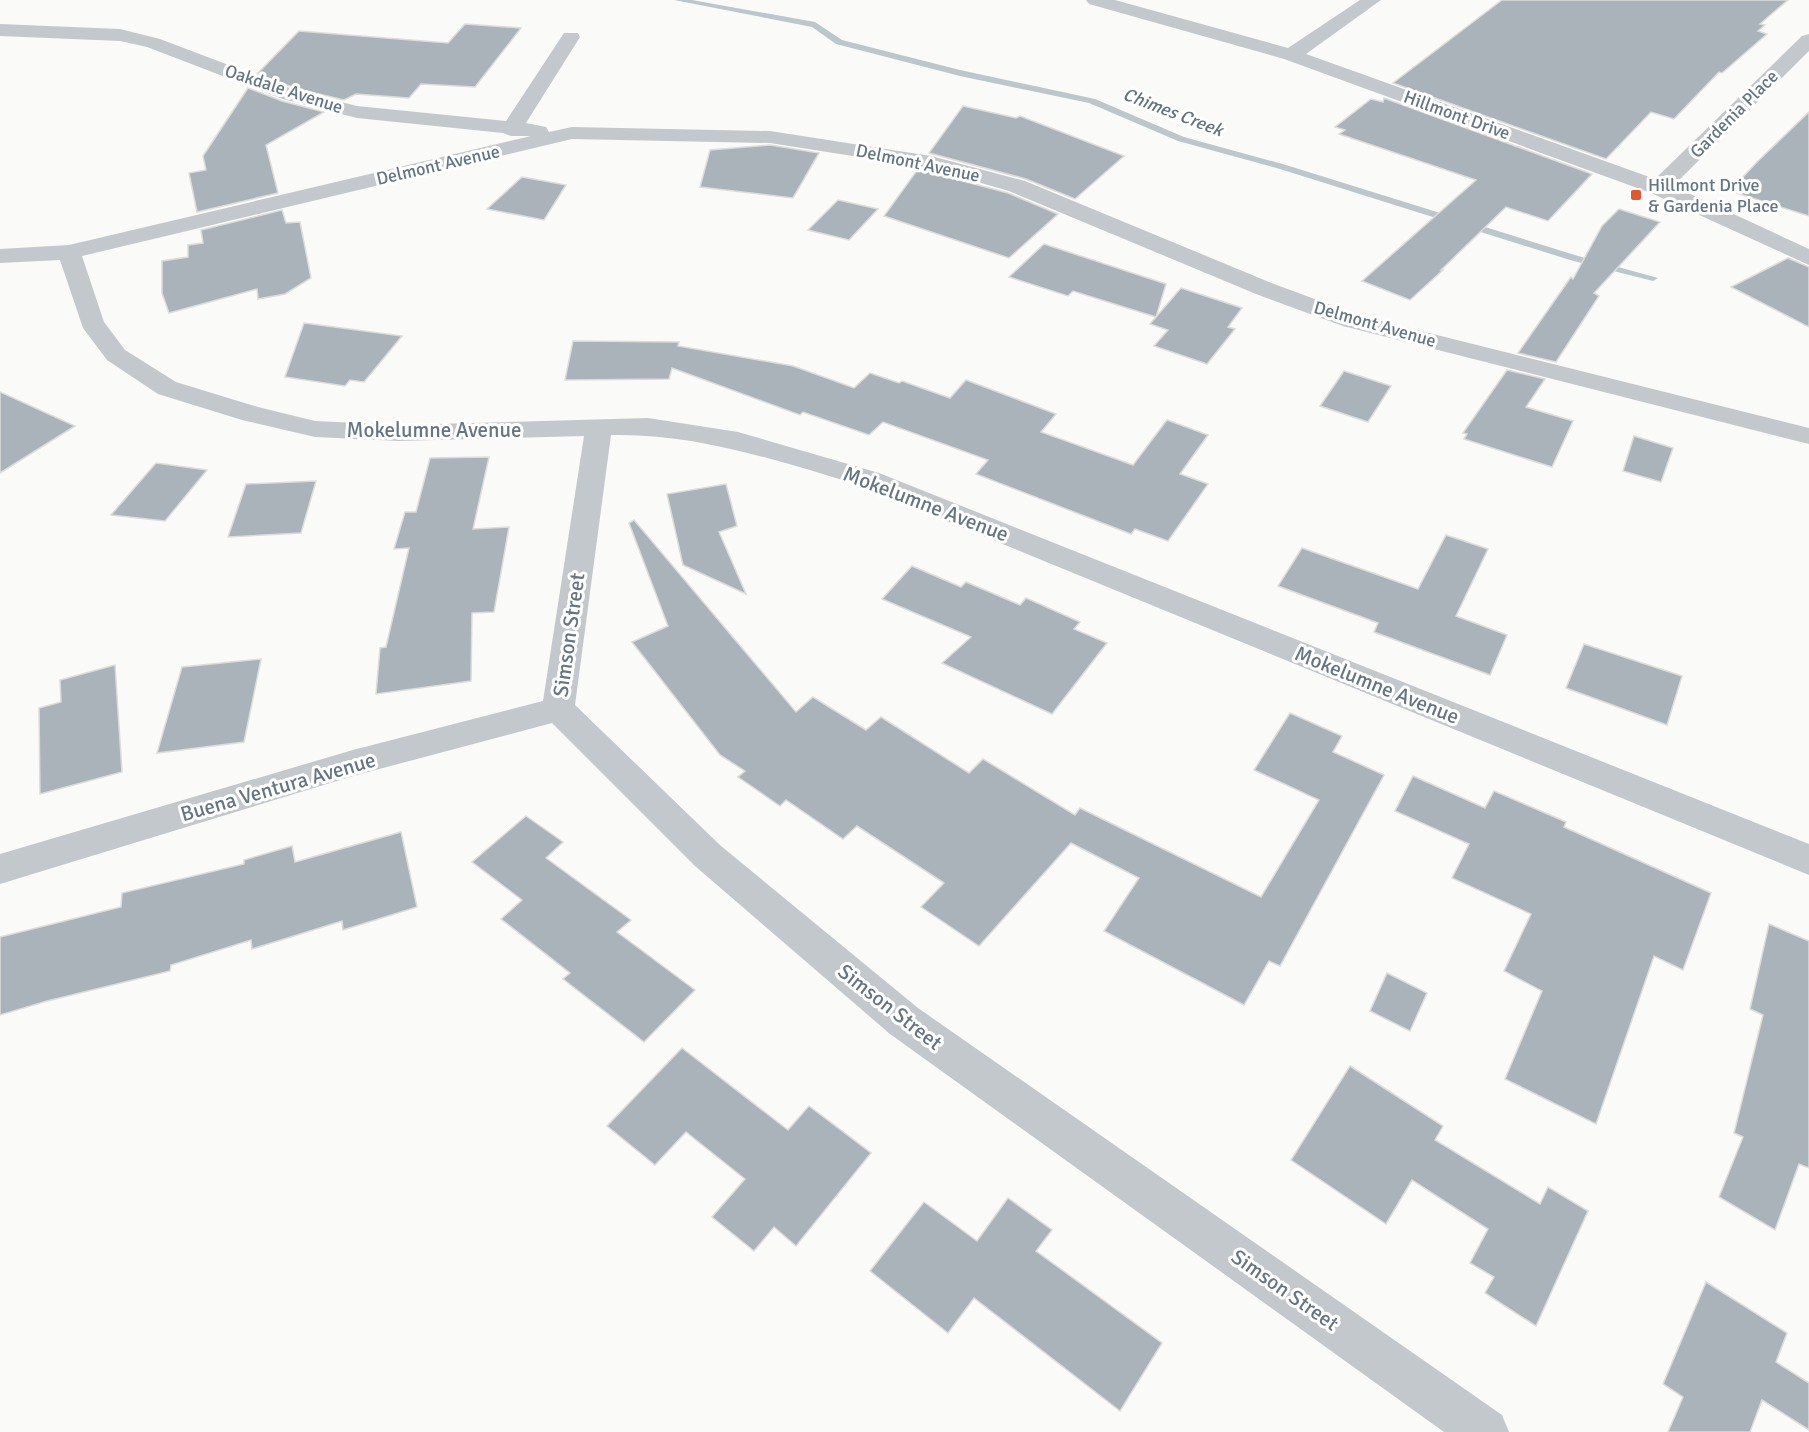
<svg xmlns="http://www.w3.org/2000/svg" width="1809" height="1432" font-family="Signika,sans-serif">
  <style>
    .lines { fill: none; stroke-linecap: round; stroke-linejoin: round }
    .stream { fill: #bbc7cb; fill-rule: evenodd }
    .building { fill: #aab3b9; stroke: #dcdcda; stroke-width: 1.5 }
    .minor { fill: #c3c8cc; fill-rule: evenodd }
    .poi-dot { fill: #e4572e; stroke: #fff; stroke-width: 2 }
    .labels { text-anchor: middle; stroke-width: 6; stroke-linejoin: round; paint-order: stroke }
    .far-street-label { font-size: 18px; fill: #657683; stroke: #fff }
    .far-water-label { font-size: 18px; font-style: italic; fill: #60757c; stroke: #fff }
    .far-poi-label { font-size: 18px; fill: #657683; stroke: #fff; text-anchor: start }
    .street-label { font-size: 21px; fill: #657683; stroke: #fff }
  </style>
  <rect width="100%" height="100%" fill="#fafaf8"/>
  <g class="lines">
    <path class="stream" d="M 674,0 L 692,0 L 815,22 L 842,40 L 960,70 L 1095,99 L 1184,137 L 1286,165 L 1578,256 L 1658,278 L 1653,281 L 1570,260 L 1280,169 L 1178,141 L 1089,103 L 960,76 L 836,44 L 812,27 Z"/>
  </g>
  <g class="building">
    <path d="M 1502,0 L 1788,0 L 1760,24 L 1765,25 L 1758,31 L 1767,34 L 1722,73 L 1719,72 L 1674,119 L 1651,112 L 1606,159 L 1393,83 Z"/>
    <path d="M 465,24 L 521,28 L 475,87 L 421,84 L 409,98 L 356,94 L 344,100 L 298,89 L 257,74 L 299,31 L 448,43 Z"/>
    <path d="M 248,88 L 282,101 L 324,112 L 266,145 L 278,193 L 197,212 L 189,173 L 206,170 L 203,156 Z"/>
    <path d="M 1384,98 L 1592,174 L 1548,221 L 1506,207 L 1441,270 L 1443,270 L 1410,300 L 1362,281 L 1476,180 L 1339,134 L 1345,130 L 1335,127 L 1371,99 L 1383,102 Z"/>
    <path d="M 963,106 L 1016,118 L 1020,116 L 1124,156 L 1075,199 L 1026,179 L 929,153 Z"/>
    <path d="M 1809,112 L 1809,216 L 1730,191 L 1757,162 Z"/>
    <path d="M 770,145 L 819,153 L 793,198 L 700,187 L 710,150 Z"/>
    <path d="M 918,169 L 1008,193 L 1058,214 L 1009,258 L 884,216 Z"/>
    <path d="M 522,177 L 566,185 L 544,220 L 487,209 Z"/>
    <path d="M 838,200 L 878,209 L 849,240 L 808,230 Z"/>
    <path d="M 1619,209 L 1660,222 L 1594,293 L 1599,296 L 1556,362 L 1518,353 L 1571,277 L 1573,279 L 1602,226 Z"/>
    <path d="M 282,210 L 286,223 L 300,222 L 311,278 L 285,294 L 258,299 L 257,289 L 169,313 L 162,293 L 162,261 L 188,257 L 188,245 L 203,243 L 201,230 Z"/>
    <path d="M 1044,244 L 1166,284 L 1156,317 L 1073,291 L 1068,296 L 1009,277 Z"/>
    <path d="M 1788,258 L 1809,267 L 1809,327 L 1731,287 Z"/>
    <path d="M 1181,288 L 1242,308 L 1228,327 L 1235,329 L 1207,364 L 1154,346 L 1168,330 L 1150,324 Z"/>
    <path d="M 304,323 L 402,336 L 364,382 L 350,380 L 345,386 L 285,377 Z"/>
    <path d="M 573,341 L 679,342 L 678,346 L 793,366 L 854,388 L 870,373 L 899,383 L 902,381 L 950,398 L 966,380 L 1056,414 L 1041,432 L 1133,465 L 1167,420 L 1208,435 L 1180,474 L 1208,484 L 1168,541 L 1135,529 L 1131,534 L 976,474 L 988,460 L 883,422 L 869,435 L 803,412 L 800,415 L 672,368 L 669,379 L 565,380 Z"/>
    <path d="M 1507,370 L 1545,379 L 1526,407 L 1573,421 L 1552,467 L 1464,439 L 1467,434 L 1463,433 Z"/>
    <path d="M 1344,371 L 1391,386 L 1368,422 L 1320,406 Z"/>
    <path d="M 0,392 L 75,426 L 0,473 Z"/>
    <path d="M 1634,436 L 1673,448 L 1661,482 L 1623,471 Z"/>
    <path d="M 489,457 L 473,529 L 509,527 L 494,612 L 472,613 L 471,681 L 376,694 L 380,648 L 386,647 L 409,548 L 394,549 L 405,512 L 416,512 L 430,458 Z"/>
    <path d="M 156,463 L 207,470 L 165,521 L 111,515 Z"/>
    <path d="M 316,481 L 301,533 L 228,537 L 246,484 Z"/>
    <path d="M 726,484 L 737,526 L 719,532 L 746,594 L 683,565 L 667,494 Z"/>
    <path d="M 634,520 L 796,712 L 813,697 L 866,730 L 881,717 L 969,773 L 983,759 L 1075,815 L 1080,808 L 1261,897 L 1319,800 L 1254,770 L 1290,713 L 1342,736 L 1333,752 L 1384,775 L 1280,966 L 1269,961 L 1244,1005 L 1104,931 L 1139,878 L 1071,843 L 979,946 L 921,907 L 944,883 L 857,826 L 843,839 L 786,800 L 780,806 L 738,777 L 745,771 L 720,755 L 632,642 L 668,626 L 629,523 Z"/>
    <path d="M 1446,535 L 1488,549 L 1456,616 L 1507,635 L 1490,675 L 1374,632 L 1378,623 L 1278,586 L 1302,548 L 1418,589 Z"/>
    <path d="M 912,566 L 961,587 L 966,582 L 1020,605 L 1026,598 L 1080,622 L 1074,629 L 1107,643 L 1052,714 L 942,663 L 971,637 L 882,599 Z"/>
    <path d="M 1584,644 L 1682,676 L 1667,725 L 1566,688 Z"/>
    <path d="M 261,659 L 244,742 L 157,753 L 182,667 Z"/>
    <path d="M 115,665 L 122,772 L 40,794 L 39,708 L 61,702 L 60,680 Z"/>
    <path d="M 1413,776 L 1485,808 L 1494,791 L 1566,822 L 1564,827 L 1711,893 L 1683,970 L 1654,956 L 1596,1124 L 1505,1079 L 1542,991 L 1504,971 L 1531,914 L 1452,878 L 1469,844 L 1395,811 Z"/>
    <path d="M 526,816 L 563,842 L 546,858 L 631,920 L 617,932 L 695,990 L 644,1042 L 563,979 L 570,973 L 501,919 L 522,900 L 472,862 Z"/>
    <path d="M 401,832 L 417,907 L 343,930 L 342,921 L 252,949 L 251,940 L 171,965 L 170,971 L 47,1001 L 0,1015 L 0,937 L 121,907 L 122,893 L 244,864 L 244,860 L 292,846 L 295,862 Z"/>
    <path d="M 1769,924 L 1809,941 L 1809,1168 L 1799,1164 L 1775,1230 L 1719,1197 L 1743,1137 L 1734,1133 L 1763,1015 L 1750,1009 Z"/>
    <path d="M 1387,973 L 1427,993 L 1410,1031 L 1370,1011 Z"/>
    <path d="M 682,1048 L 788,1130 L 809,1106 L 871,1153 L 796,1246 L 774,1227 L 754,1251 L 712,1217 L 745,1179 L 686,1132 L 655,1165 L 607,1126 Z"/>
    <path d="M 1350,1066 L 1443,1126 L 1435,1140 L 1540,1204 L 1548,1187 L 1588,1211 L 1536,1326 L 1485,1293 L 1494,1277 L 1470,1263 L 1488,1229 L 1412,1180 L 1386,1224 L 1291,1160 Z"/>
    <path d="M 1008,1198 L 1052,1230 L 1036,1251 L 1162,1343 L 1120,1411 L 974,1298 L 948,1333 L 870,1271 L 924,1202 L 977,1241 Z"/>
    <path d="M 1706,1282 L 1787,1333 L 1776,1362 L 1809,1383 L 1809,1430 L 1762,1400 L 1750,1432 L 1668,1432 L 1683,1397 L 1663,1384 Z"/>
  </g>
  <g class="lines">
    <g class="minor">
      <path d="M 1086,0 L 1115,0 L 1288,48 L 1360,0 L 1381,0 L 1306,54 L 1655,179 L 1802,36 L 1809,34 L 1809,51 L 1673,186 L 1809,249 L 1809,265 L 1651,193 L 1284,59 L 1089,4 Z"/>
      <path d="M 0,24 L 120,29 L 160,39 L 297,91 L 357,106 L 506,121 L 564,33 L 578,33 L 580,37 L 526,123 L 546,127 L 549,132 L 572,127 L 770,131 L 931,156 L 1025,181 L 1274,284 L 1361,316 L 1809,428 L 1809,444 L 1343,326 L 1256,294 L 1009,191 L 929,168 L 770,143 L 572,139 L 82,256 L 104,322 L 125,350 L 176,382 L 258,407 L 315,421 L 399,425 L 648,418 L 738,432 L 879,473 L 1809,844 L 1809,875 L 859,485 C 778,461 697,433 611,435 L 575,705 L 721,846 L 918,1008 L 1502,1415 L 1509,1432 L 1444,1432 L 890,1034 L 695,866 L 552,723 L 353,776 L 0,884 L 0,854 L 353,750 L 543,701 L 584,436 L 399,441 L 315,437 L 242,420 L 158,394 L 107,360 L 83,328 L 60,260 L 0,263 L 0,249 L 69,245 L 531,136 L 511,136 L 503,133 L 357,118 L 283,99 L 147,47 L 120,41 L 0,36 Z"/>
    </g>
  </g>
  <rect class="poi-dot" x="1630" y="189" width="12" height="12" rx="3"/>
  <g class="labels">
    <g class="far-street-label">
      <text transform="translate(284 89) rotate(18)" y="6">Oakdale Avenue</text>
      <text transform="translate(1734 114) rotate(-45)" y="6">Gardenia Place</text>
      <text transform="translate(1457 115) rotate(20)" y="6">Hillmont Drive</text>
      <text transform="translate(918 163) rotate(12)" y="6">Delmont Avenue</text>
      <text transform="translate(438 165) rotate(-13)" y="6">Delmont Avenue</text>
      <text transform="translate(1375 324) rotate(16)" y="6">Delmont Avenue</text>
    </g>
    <g class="far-water-label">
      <text transform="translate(1173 112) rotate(21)" y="6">Chimes Creek</text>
    </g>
    <g class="far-poi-label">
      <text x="1648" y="191">Hillmont Drive<tspan x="1648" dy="21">&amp; Gardenia Place</tspan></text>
    </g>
    <g class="street-label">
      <text x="434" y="437">Mokelumne Avenue</text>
      <text transform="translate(926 504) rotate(21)" y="7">Mokelumne Avenue</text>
      <text transform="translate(569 635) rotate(-82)" y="7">Simson Street</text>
      <text transform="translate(1377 685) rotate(22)" y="7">Mokelumne Avenue</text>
      <text transform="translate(278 787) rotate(-16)" y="7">Buena Ventura Avenue</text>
      <text transform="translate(890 1007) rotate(38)" y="7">Simson Street</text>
      <text transform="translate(1285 1290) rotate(35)" y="7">Simson Street</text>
    </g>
  </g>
</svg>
